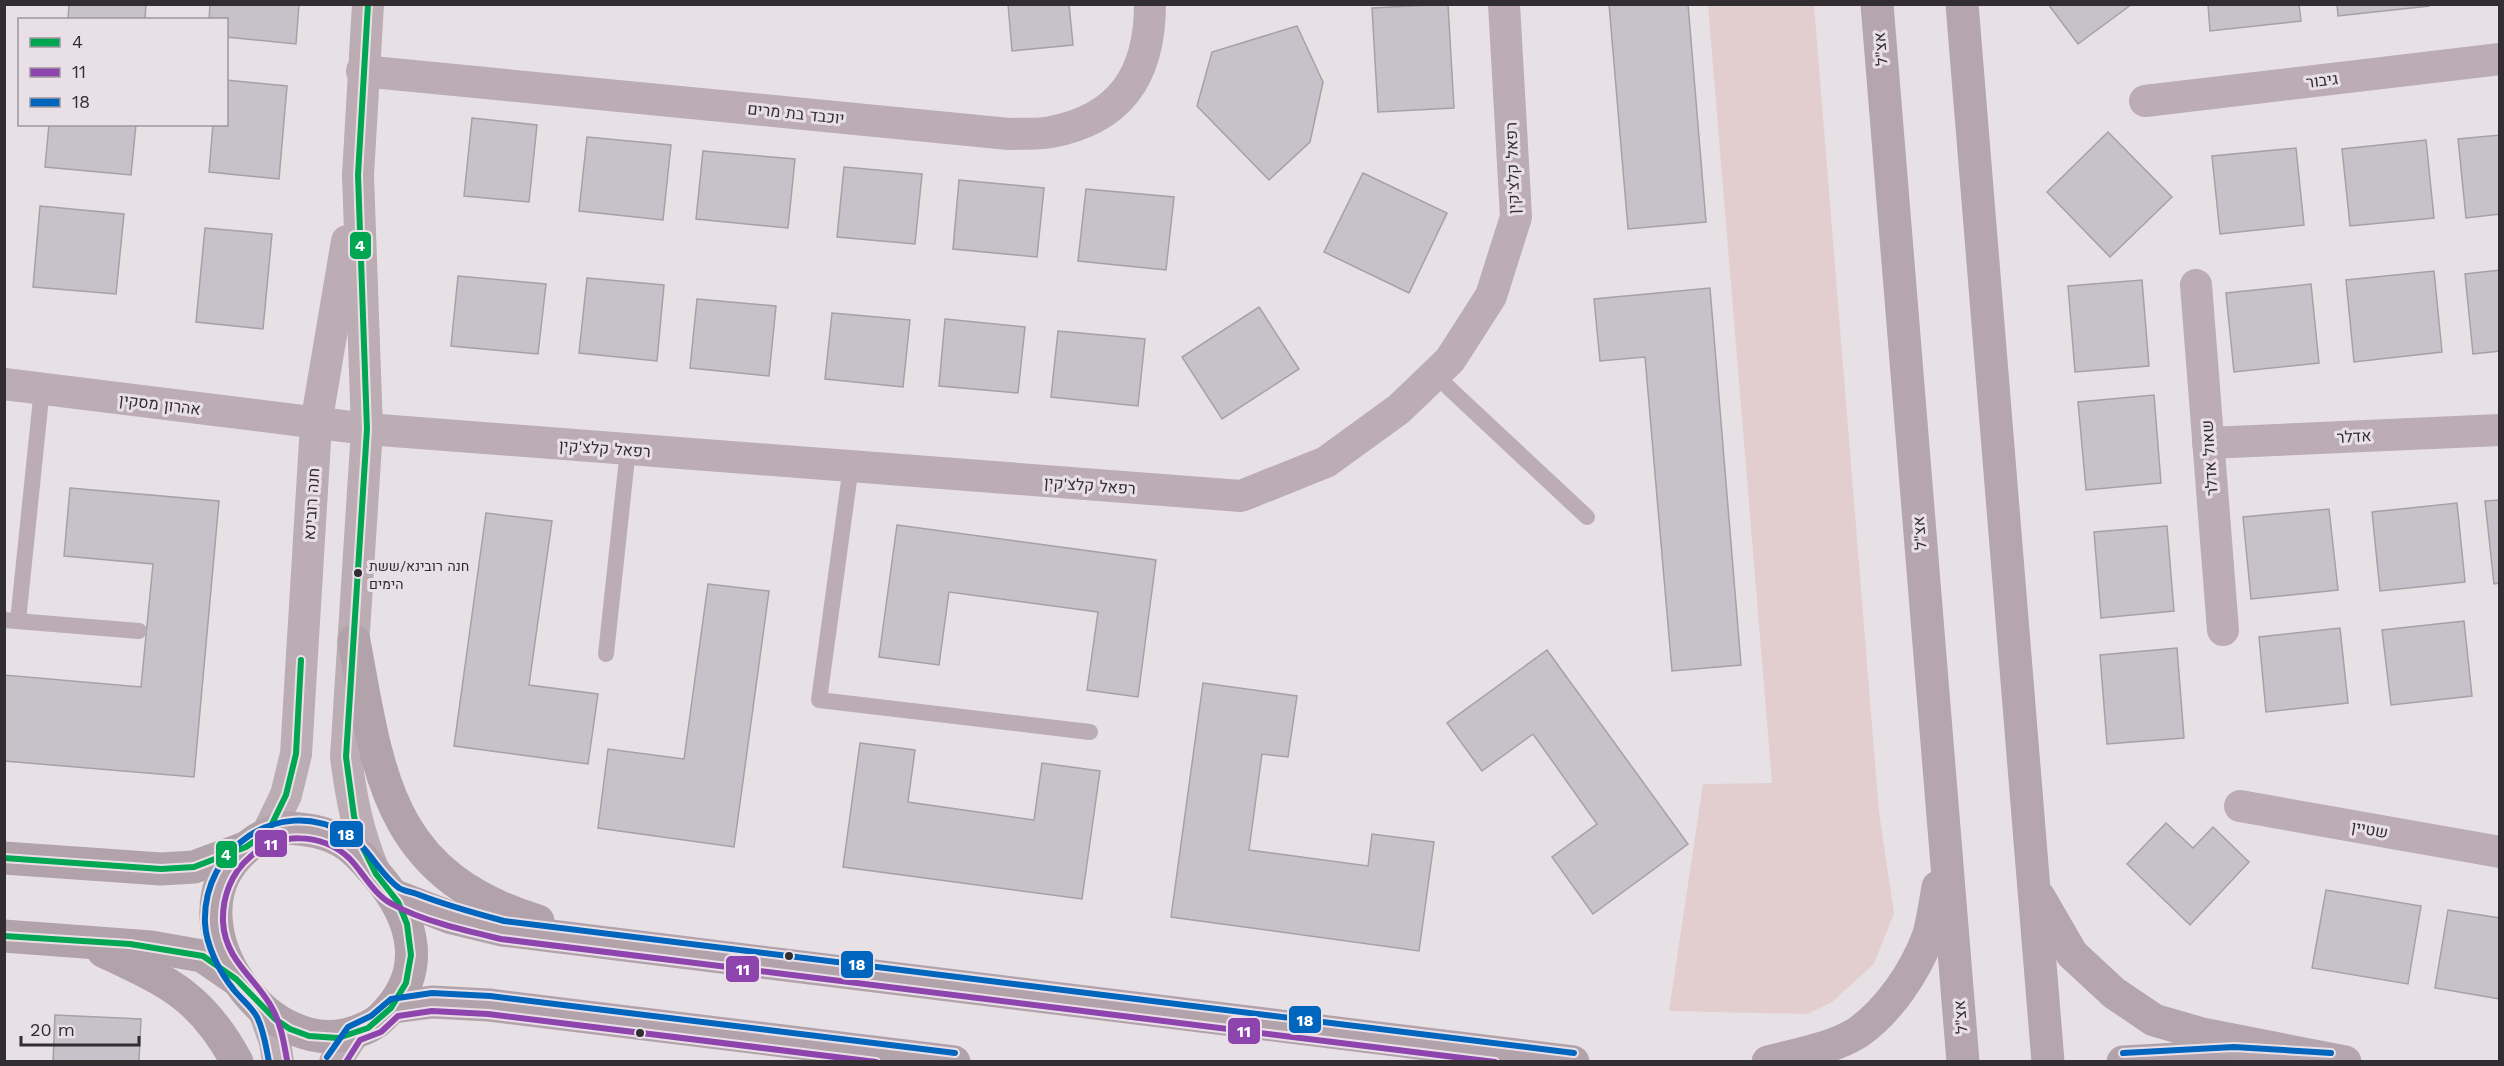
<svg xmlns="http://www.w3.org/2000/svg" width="2504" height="1066" font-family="'Work Sans',Heebo,sans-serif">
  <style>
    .green { fill: #e3cecf }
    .building { fill: #c7c1ca; stroke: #a5a1a6; stroke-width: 1.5 }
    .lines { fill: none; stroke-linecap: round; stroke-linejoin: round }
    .service { stroke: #bbadb3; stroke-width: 16 }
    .minor { stroke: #bbadb3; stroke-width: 32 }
    .secondary { stroke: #b2a2a9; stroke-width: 33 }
    .primary { stroke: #b5a5ac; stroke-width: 33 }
    .bus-1-casing { stroke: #e9dfe7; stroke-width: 10 }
    .bus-2-casing { stroke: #e9dfe7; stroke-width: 10 }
    .bus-3-casing { stroke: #e9dfe7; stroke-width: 10 }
    .bus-1 { stroke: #00a651; stroke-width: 6 }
    .bus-2 { stroke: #8e44ad; stroke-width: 6 }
    .bus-3 { stroke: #0065bd; stroke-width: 6 }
    .bus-dot { fill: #312d30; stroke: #e9dfe7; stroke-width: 2 }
    .labels { text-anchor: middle; stroke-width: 6; stroke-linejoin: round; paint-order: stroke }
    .bus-label { font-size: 14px; fill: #312d30; stroke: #e9dfe7; text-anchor: start }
    .street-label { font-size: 16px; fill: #312d30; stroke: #e9dfe7 }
    .line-badge { stroke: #e9dfe7; stroke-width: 2 }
    .badge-label { font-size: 16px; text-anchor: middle; font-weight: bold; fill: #fff }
  </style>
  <rect width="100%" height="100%" fill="#e7e1e6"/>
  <path class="green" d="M 1708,5 L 1814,5 L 1879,812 L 1894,913 L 1874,964 L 1832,1002 L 1807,1014 L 1669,1011 L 1703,784 L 1772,783 Z"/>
  <g class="building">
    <path d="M 69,4 L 146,4 L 145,20 L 68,20 Z"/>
    <path d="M 210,4 L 299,4 L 296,44 L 226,37 L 226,20 L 209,20 Z"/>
    <path d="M 1008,4 L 1069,4 L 1073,45 L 1012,51 Z"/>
    <path d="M 1448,4 L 1454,108 L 1378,112 L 1372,8 Z"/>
    <path d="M 1609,4 L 1688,4 L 1706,222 L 1628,229 Z"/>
    <path d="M 2048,4 L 2132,4 L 2078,44 Z"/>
    <path d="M 2208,4 L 2299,4 L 2301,21 L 2210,31 Z"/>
    <path d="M 2337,4 L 2428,4 L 2429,6 L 2338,16 Z"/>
    <path d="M 1297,26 L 1323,82 L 1310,142 L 1269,180 L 1197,106 L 1212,52 Z"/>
    <path d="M 226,80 L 287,86 L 279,179 L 209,172 L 213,124 L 226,124 Z"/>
    <path d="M 472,118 L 537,125 L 529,202 L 464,196 Z"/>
    <path d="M 49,124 L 136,124 L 131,175 L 45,167 Z"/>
    <path d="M 2108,132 L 2172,197 L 2110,257 L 2047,192 Z"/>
    <path d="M 2500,135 L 2500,214 L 2466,218 L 2458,139 Z"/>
    <path d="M 587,137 L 671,145 L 663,220 L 579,211 Z"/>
    <path d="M 2426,140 L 2434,218 L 2350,226 L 2342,149 Z"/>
    <path d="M 2296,148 L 2304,225 L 2220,234 L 2212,156 Z"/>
    <path d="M 703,151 L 795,159 L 788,228 L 696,219 Z"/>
    <path d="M 844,167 L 922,174 L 915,244 L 837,237 Z"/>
    <path d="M 1363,173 L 1447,213 L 1409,293 L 1324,252 Z"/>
    <path d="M 959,180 L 1044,188 L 1037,257 L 953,249 Z"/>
    <path d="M 1086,189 L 1174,197 L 1166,270 L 1078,261 Z"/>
    <path d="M 40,206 L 124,214 L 116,294 L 33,287 Z"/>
    <path d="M 205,228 L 272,234 L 263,329 L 196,322 Z"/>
    <path d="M 2500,270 L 2500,351 L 2473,354 L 2465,274 Z"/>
    <path d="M 2434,271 L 2442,352 L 2354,362 L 2346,280 Z"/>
    <path d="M 458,276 L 546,284 L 538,354 L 451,346 Z"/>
    <path d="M 587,278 L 664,285 L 657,361 L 579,353 Z"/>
    <path d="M 2142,280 L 2149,366 L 2075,372 L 2068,286 Z"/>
    <path d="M 2311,284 L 2319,363 L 2234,372 L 2226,293 Z"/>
    <path d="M 1710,288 L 1741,665 L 1672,671 L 1645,357 L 1600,361 L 1594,299 Z"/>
    <path d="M 697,299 L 776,306 L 769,376 L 690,368 Z"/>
    <path d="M 1259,307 L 1299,369 L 1222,419 L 1182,357 Z"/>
    <path d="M 832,313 L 910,320 L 903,387 L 825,379 Z"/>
    <path d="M 945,319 L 1025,327 L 1018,393 L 939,386 Z"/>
    <path d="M 1058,331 L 1145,339 L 1138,406 L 1051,397 Z"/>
    <path d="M 2154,395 L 2161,483 L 2086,490 L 2078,402 Z"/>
    <path d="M 70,488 L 219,501 L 194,777 L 4,761 L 4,675 L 141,687 L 153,564 L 64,556 Z"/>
    <path d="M 2500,500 L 2500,583 L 2494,584 L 2485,501 Z"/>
    <path d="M 2457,503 L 2465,582 L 2380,591 L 2372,512 Z"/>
    <path d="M 2329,509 L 2338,590 L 2251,599 L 2243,517 Z"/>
    <path d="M 486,513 L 552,521 L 529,685 L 598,694 L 588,764 L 454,746 Z"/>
    <path d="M 897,525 L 1156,560 L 1138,697 L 1087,690 L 1098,612 L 949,592 L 939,665 L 879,657 Z"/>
    <path d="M 2167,526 L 2174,611 L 2101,618 L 2094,532 Z"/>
    <path d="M 708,584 L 769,591 L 734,847 L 598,828 L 608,749 L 684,759 Z"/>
    <path d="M 2464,621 L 2472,696 L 2391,705 L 2382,630 Z"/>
    <path d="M 2340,628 L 2348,703 L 2266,712 L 2259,637 Z"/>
    <path d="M 2177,648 L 2184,738 L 2107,744 L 2100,655 Z"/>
    <path d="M 1547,650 L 1688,844 L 1593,914 L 1552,857 L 1597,824 L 1533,734 L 1482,771 L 1447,723 Z"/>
    <path d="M 1203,683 L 1297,696 L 1288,757 L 1262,754 L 1249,850 L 1368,866 L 1372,834 L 1434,842 L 1419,951 L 1171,917 Z"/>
    <path d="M 860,743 L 915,750 L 908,802 L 1034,820 L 1042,763 L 1100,771 L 1082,899 L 843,867 Z"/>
    <path d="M 2166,823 L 2193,848 L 2213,827 L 2249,862 L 2190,925 L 2127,864 Z"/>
    <path d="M 2326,890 L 2421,906 L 2408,984 L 2312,968 Z"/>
    <path d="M 2448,910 L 2500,918 L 2500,999 L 2435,988 Z"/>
    <path d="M 55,1015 L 141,1019 L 139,1062 L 53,1062 Z"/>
  </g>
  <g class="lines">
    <g class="service">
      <path d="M 1435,375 L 1587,517"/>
      <path d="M 851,466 L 819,700 L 1090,732"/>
      <path d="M 4,620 L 139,631"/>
      <path d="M 18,621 L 42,388"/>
      <path d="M 606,654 L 628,449"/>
    </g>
    <g class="minor">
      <path d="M 368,4 L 358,175 L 367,429 L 346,757 C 351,797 358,833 374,871"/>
      <path d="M 362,71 L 1009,134 C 1023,133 1038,135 1051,132 C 1121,119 1150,74 1150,4"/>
      <path d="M 2145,101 L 2500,59"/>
      <path d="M 2196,285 L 2223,630"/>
      <path d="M 4,384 L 367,429 L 1241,496 L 1326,462 L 1399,409 L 1450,360 L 1491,296 L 1516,217 L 1504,4"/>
      <path d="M 2208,443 L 2500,430"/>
      <path d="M 2240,806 L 2500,852"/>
      <path d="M 268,832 L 286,795 L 296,754 L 316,424 L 347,241"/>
      <path d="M 264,1011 L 275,1042 L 278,1062"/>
      <path d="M 335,1062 L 354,1033"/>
    </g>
    <g class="secondary">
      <path d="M 354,641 C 379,776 387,875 538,921"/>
      <path d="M 286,828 C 305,829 323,831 339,840 C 353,847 366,862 376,874 C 415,919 429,973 381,1018 C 374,1025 366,1028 358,1031 C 270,1066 172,927 237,857 C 251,841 266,832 286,828 Z"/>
      <path d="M 4,858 L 161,869 L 194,867 L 245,848"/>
      <path d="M 395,896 L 452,918 L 502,930 L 1573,1062"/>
      <path d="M 4,936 L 151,947 L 202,956 L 237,980"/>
      <path d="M 103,951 C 168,982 201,995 237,1062"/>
      <path d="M 394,1007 L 432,1002 L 489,1005 L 954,1062"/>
      <path d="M 2123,1062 L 2234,1056 L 2271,1058"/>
    </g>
    <g class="primary">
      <path d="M 1877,4 L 1963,1062"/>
      <path d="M 1962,4 L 2048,1062"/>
      <path d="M 2039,897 L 2072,954 L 2114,993 L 2154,1020 L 2202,1034 L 2345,1062"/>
      <path d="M 1768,1062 C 1797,1054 1831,1049 1857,1033 C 1888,1012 1915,972 1928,937 C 1933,922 1935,903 1938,887"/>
    </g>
    <g class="bus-1-casing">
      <g id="bus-1">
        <path d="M 4,858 L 161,869 L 194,867 L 246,847 L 268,832 L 286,795 L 296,754 L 301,660"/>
        <path d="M 4,936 L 130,944 L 203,956 L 236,979 L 275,1019 L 290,1029 L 309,1036 L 338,1038 L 368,1028 L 391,1008 L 406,983 L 411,955 L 407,924 L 398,902 L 376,874 L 361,844 L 354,816 L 346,757 L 367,429 L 358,175 L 368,4"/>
      </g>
    </g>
    <g class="bus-2-casing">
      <g id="bus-2">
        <path d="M 287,1060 C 284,1043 281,1024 272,1008 C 257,979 225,961 223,922 C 222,898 231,873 250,857 C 277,832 321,832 349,858 C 363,872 374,895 392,904 C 422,921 467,931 501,939 L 1495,1062"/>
        <path d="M 346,1062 L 360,1040 L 381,1032 L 398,1016 L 432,1011 L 488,1014 L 876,1062"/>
      </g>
    </g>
    <g class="bus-3-casing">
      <g id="bus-3">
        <path d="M 2123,1053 L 2234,1047 L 2331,1053"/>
        <path d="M 327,1057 L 348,1027 L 371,1016 L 391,999 L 432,993 L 490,996 L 955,1053"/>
        <path d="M 269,1062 C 266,1047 264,1031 257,1017 C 252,1007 241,999 234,990 C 220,973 206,946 205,923 C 202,849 278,795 345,833 C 369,846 378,873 399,888 C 404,891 411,892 417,894 C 445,905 474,913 504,921 L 1574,1053"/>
      </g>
    </g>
    <use href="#bus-1" class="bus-1"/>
    <use href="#bus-2" class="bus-2"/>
    <use href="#bus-3" class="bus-3"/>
  </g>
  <g class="bus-dot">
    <circle cx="358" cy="573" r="5"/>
    <circle cx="789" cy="956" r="5"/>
    <circle cx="640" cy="1033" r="5"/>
  </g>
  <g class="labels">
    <g class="bus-label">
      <text x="369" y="571">חנה רובינא/ששת<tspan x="369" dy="18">הימים</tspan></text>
    </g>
    <g class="street-label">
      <text transform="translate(1880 49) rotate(-95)" y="6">אצ"ל</text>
      <text transform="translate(2322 80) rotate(-7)" y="6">גיבור</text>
      <text transform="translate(796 113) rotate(6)" y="6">יוכבד בת מרים</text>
      <text transform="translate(1512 168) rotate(-92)" y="6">רפאל קלצ'קין</text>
      <text transform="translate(160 404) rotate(7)" y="6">אהרון מסקין</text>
      <text transform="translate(2354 436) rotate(-3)" y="6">אדלר</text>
      <text transform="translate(605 448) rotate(4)" y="6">רפאל קלצ'קין</text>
      <text transform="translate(2209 458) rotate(-94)" y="6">שאול אדלר</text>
      <text transform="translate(1090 485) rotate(4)" y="6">רפאל קלצ'קין</text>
      <text transform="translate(311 504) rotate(-86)" y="6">חנה רובינא</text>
      <text transform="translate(1919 533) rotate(-95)" y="6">אצ"ל</text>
      <text transform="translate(2370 829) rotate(10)" y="6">שטיין</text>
      <text transform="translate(1960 1017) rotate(-95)" y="6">אצ"ל</text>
    </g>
  </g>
  <g class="line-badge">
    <rect x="349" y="231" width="23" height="29" rx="6" fill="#00a651"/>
    <rect x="329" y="820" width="35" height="28" rx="6" fill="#0065bd"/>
    <rect x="254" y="829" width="34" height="29" rx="6" fill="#8e44ad"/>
    <rect x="215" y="840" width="23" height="29" rx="6" fill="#00a651"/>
    <rect x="840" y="950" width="34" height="29" rx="6" fill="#0065bd"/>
    <rect x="725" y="955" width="35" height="28" rx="6" fill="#8e44ad"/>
    <rect x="1288" y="1005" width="34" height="29" rx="6" fill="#0065bd"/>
    <rect x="1227" y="1017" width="34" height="28" rx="6" fill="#8e44ad"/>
  </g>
  <g class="badge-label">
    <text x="360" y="251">4</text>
    <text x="346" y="840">18</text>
    <text x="271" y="850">11</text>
    <text x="226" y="860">4</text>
    <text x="857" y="970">18</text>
    <text x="743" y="975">11</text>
    <text x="1305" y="1026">18</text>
    <text x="1244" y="1037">11</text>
  </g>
  <rect width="2504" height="1066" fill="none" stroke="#312d30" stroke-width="12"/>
  <rect x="18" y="18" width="210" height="108" fill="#e9dfe7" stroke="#9f989e" stroke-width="1.5"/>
  <rect x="30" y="38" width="30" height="9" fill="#00a651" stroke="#9f989e" stroke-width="1.5"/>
  <text x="72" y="48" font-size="18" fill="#312d30">4</text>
  <rect x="30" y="68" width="30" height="9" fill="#8e44ad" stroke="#9f989e" stroke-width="1.5"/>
  <text x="72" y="78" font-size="18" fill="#312d30">11</text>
  <rect x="30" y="98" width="30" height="9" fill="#0065bd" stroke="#9f989e" stroke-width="1.5"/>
  <text x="72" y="108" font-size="18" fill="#312d30">18</text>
  <path d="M21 1036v9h118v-9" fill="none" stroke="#312d30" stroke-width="3"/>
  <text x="30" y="1036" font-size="18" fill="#312d30" stroke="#e9dfe7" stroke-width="4.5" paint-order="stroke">20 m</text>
</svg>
